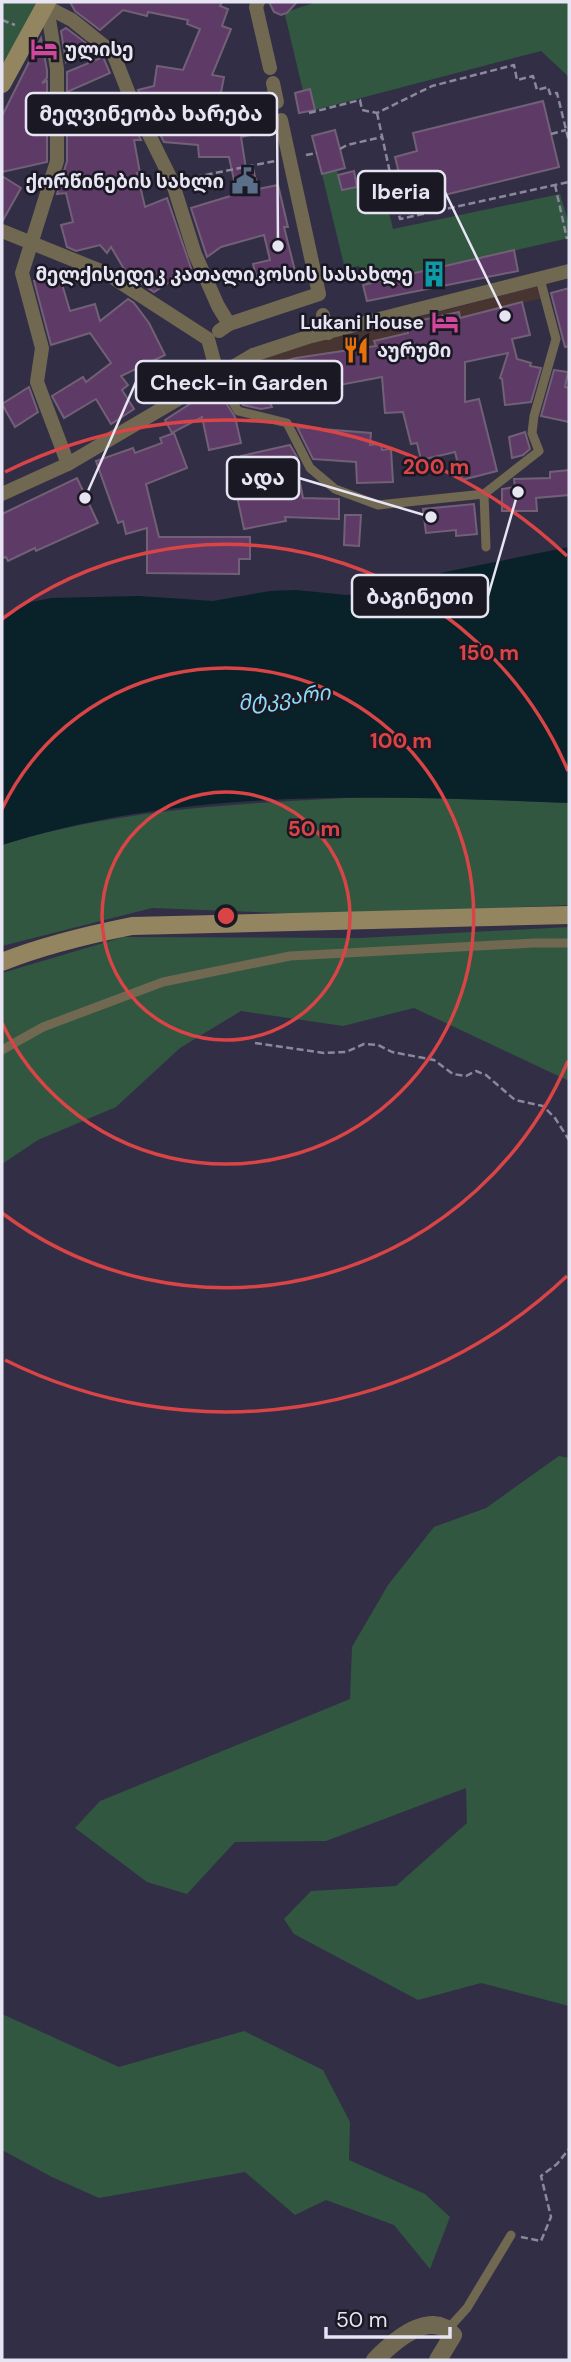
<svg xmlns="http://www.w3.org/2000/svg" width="571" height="2362" font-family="'DM Sans','Noto Sans Georgian',sans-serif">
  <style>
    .commercial { fill: #483431 }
    .green { fill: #315741 }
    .water { fill: #092128 }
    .building { fill: #5e3b66; stroke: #726076; stroke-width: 2 }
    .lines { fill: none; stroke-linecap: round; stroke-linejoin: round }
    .path { stroke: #8b889b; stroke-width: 2.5; stroke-dasharray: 7 3.5; stroke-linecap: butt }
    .service { stroke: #706850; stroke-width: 9 }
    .pedestrian { stroke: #706850; stroke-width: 14 }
    .tertiary { stroke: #706850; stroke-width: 18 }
    .secondary { stroke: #938560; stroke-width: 18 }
    .ring { fill: none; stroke: #d94447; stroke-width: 3.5 }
    .labels { text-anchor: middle; stroke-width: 5; stroke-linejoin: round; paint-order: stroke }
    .poi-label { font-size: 19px; font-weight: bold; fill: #e7e5f4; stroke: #1a1823; text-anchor: end }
    .water-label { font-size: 21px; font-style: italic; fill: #8addf8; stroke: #1a1823 }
    .centre { fill: #d94447; stroke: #1a1823; stroke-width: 3.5 }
    .ring-label { font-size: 21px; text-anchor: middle; font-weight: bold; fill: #d94447; stroke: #1a1823; stroke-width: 5; stroke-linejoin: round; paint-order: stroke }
    .leader { fill: none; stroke: #e7e5f4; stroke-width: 2.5 }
    .callout-dot { fill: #e7e5f4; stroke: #1a1823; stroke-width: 2.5 }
    .callout { fill: #1a1823; stroke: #e7e5f4; stroke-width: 2.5 }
    .callout-label { font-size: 21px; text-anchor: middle; font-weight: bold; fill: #e7e5f4 }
  </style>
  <rect width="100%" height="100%" fill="#322e45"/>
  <path class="commercial" d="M 538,286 L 542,298 L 460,319 L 459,312 L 408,323 L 408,333 L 375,341 L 376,346 L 296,358 L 255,371 L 249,362 L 290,346 L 370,330 Z"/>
  <g class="green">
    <path d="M 2,2 L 39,2 L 2,65 Z"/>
    <path d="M 317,2 L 569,2 L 569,77 L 541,51 L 315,110 L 303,91 L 285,15 L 289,11 Z"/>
    <path d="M 337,170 L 342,190 L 382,183 L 393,229 L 560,194 L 569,224 L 569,238 L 363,285 L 359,266 L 345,269 L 322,174 Z"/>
    <path d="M 346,798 L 436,798 L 569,803 L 569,905 L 336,915 L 152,908 L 2,946 L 2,845 C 113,810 230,804 346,798 Z"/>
    <path d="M 569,927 L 569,1081 L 414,1008 L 343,1026 L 241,1011 L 180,1048 L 116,1107 L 38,1140 L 2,1164 L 2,973 L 123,937 L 360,938 Z"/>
    <path d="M 559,1456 L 569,1458 L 569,2006 L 481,1983 L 418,2000 L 294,1934 L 284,1919 L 311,1891 L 396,1886 L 467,1823 L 466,1788 L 326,1841 L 235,1842 L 187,1894 L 147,1882 L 75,1828 L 100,1801 L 350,1699 L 352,1647 L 388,1585 L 434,1527 L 486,1508 Z"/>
    <path d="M 2,2014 L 119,2067 L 244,2031 L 323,2070 L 350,2122 L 349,2160 L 425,2194 L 450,2217 L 430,2269 L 394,2225 L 326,2200 L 295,2215 L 245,2172 L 99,2198 L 52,2177 L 2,2150 Z"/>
  </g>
  <path class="water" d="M 569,547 L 569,803 C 381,795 184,787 2,845 L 2,617 L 31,602 L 52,598 L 139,596 L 213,601 L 270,591 L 296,590 L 346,595 L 371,593 L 445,572 Z"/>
  <g class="building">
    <path d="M 70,2 L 222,2 L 220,6 L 228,9 L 222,26 L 231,29 L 212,75 L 224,77 L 217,113 L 247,112 L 270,108 L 273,130 L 241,137 L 246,169 L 253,168 L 258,189 L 278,185 L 288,227 L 284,227 L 295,271 L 257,280 L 253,264 L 270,260 L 264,235 L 221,247 L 207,257 L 191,208 L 237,194 L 229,157 L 199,157 L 198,145 L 164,142 L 138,90 L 154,86 L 157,66 L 183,70 L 200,29 L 187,24 L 188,20 L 148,12 L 147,16 L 123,10 L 100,30 L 75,11 Z"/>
    <path d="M 269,2 L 297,2 L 287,13 L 281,15 L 274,12 Z"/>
    <path d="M 66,28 L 86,43 L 66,62 L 61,31 Z"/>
    <path d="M 41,38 L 47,70 L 47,78 L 42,83 L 47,81 L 47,100 L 36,105 L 40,116 L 47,114 L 47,162 L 2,172 L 2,116 Z"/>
    <path d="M 103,57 L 110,73 L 67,92 L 67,72 Z"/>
    <path d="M 310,89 L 315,110 L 299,113 L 295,93 Z"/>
    <path d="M 105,99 L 112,110 L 124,106 L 141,140 L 134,140 L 140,173 L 137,173 L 145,207 L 167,198 L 191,268 L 154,292 L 127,274 L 111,247 L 107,253 L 100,245 L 76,251 L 67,247 L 61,225 L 73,222 L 66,193 L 57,194 L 67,161 L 67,109 Z"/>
    <path d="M 543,101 L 559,167 L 428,199 L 424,180 L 402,185 L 395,157 L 417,151 L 413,133 Z"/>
    <path d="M 335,130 L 345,168 L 322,174 L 312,136 Z"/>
    <path d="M 354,171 L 357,187 L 342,190 L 338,175 Z"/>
    <path d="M 2,176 L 21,188 L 2,222 Z"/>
    <path d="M 514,250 L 518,271 L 367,301 L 363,285 Z"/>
    <path d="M 59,274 L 70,311 L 95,304 L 100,321 L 128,299 L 134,303 L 149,323 L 165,355 L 121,376 L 128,385 L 122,390 L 134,409 L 111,424 L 96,399 L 64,418 L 52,396 L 83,377 L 86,382 L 111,363 L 90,333 L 51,345 L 34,281 Z"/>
    <path d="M 569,288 L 569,346 L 565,347 L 551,293 Z"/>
    <path d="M 522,302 L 530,335 L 512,339 L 517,359 L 531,363 L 530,366 L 541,368 L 531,402 L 505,405 L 502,379 L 500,378 L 508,353 L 465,362 L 465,402 L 479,399 L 497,471 L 462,480 L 455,452 L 421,460 L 417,443 L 411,444 L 403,412 L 385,413 L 382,377 L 339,385 L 340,396 L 315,400 L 314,393 L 302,395 L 301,388 L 268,399 L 272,407 L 261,409 L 243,405 L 230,383 L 263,367 L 296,358 L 376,346 L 374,341 L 408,333 L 408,323 L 459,312 L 460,318 Z"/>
    <path d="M 554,370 L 568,372 L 565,387 L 569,388 L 569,422 L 541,416 Z"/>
    <path d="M 29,387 L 38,412 L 15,427 L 2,404 Z"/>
    <path d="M 218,390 L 235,417 L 241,443 L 209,450 L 202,417 L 172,433 L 165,420 L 196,400 L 197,402 Z"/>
    <path d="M 297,427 L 371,433 L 370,445 L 381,444 L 382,450 L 391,449 L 393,482 L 357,483 L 356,462 L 313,459 Z"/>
    <path d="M 525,432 L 530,449 L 523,455 L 512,458 L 509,437 Z"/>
    <path d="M 174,433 L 187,468 L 146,484 L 159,537 L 250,537 L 250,559 L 239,559 L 239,574 L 147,573 L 147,528 L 126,534 L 123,521 L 118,523 L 96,461 L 133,448 L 135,453 L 162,443 L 160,438 Z"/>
    <path d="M 290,445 L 297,457 L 295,457 L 303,498 L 339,499 L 339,519 L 285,517 L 286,521 L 244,529 L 237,496 L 246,494 L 241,456 Z"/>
    <path d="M 569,470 L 569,495 L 536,498 L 537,511 L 502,511 L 502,489 L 515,487 L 514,479 L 550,478 L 550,472 Z"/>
    <path d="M 77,478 L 98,523 L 36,551 L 35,548 L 8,561 L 6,557 L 2,558 L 2,514 Z"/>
    <path d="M 474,504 L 477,534 L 456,536 L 456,530 L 426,533 L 423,509 Z"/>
    <path d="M 345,515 L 361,515 L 359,546 L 344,545 Z"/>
  </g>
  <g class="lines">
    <g class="path">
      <path d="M 2,20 L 15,25"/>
      <path d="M 309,113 L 360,100 L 362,110 L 377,113 L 432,86 L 514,65 L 517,80 L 533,76 L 537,90 L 548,87 L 550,94 L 557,93 L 569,142"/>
      <path d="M 377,113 L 400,219 L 569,182"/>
      <path d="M 551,134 L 566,130"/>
      <path d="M 340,149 L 347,145 L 382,137"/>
      <path d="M 306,155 L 317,153"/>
      <path d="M 390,173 L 399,170"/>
      <path d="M 185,179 L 275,161"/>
      <path d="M 555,185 L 567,239"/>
      <path d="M 283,274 L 285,279"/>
      <path d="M 255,1043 L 324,1053 L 346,1052 L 364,1044 L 378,1045 L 392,1052 L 434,1060 L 453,1074 L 466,1076 L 476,1071 L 486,1075 L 515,1100 L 543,1106 L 555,1118 L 569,1140"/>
      <path d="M 521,2237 L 541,2241 L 551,2217 L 541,2176 L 557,2164 L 569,2149"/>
    </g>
    <g class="service">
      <path d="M 218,376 L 238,411 L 287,423 L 310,468 L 335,489 L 378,505 L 484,494 L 539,451 L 532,433 L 534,416 L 556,339 L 540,279"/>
      <path d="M 484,494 L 486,547"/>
      <path d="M 2,1050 L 43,1027 L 163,982 L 290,956 L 534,943 L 569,943"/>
      <path d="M 448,2329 L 467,2308 L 511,2235"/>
    </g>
    <g class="pedestrian">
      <path d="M 258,2 L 256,7 L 270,68"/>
      <path d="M 45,6 L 49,19 L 57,69 L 57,161 L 22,273 L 42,348 L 37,382 L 68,464"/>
      <path d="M 45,6 L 72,20 L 113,53 L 129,94 L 172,181 L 195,254 L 218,306 L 229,324"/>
      <path d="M 273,83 L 277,102"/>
      <path d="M 2,231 L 106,273 L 208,339 L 218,376"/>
      <path d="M 323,315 L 328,333"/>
      <path d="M 219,331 L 229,324 L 319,294 L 281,120"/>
      <path d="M 2,494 L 68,464 L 253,355 L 308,337 L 569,271"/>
    </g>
    <path class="tertiary" d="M 375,2360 C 393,2342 430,2308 453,2335 L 438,2360"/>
    <g class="secondary">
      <path d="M 2,84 L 47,2"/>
      <path d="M 2,962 C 44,945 87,935 132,926 L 569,915"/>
    </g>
  </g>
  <g class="ring">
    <circle cx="226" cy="916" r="124"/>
    <path d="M2 809A248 248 0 1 1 2 1023"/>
    <path d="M568 1061A372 372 0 0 1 2 1213M2 619A372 372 0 0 1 568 771"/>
    <path d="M567 1276A496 496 0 0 1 5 1360M5 472A496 496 0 0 1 567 556"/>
  </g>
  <defs>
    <g id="hotel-bare" transform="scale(2.1)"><path d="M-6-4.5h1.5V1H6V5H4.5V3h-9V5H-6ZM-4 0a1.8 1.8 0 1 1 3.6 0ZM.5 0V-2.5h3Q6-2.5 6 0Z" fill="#d1479c" stroke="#1a1823" stroke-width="2.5" paint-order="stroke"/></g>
    <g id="civic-bare" transform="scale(2.1)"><path d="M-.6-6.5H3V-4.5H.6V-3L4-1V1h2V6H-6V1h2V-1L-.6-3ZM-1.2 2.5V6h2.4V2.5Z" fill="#5c6f8a" stroke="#1a1823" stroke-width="2.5" paint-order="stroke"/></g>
    <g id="building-bare" transform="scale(2.1)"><path d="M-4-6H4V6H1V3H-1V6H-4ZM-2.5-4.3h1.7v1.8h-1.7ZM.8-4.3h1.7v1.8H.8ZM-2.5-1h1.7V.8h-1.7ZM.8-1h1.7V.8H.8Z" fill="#0f9aa8" stroke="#1a1823" stroke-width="2.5" paint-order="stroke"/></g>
    <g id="restaurant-bare" transform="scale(2.1)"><path d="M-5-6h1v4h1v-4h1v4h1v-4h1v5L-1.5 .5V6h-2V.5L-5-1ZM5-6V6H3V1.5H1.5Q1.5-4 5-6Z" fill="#e8710a" stroke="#1a1823" stroke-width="2.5" paint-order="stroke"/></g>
  </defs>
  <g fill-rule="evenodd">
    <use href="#hotel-bare" x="44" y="49"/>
    <use href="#civic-bare" x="245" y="181"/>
    <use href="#building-bare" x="434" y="274"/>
    <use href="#hotel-bare" x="445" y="322"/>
    <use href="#restaurant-bare" x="356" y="350"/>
  </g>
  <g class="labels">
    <g class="poi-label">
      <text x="65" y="56" text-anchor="start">ულისე</text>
      <text x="224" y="188">ქორწინების სახლი</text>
      <text x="413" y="281">მელქისედეკ კათალიკოსის სასახლე</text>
      <text x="424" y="329">Lukani House</text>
      <text x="377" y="357" text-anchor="start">აურუმი</text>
    </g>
    <g class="water-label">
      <text transform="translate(284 698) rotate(-7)" y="7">მტკვარი</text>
    </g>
  </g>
  <circle cx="226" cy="916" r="10" class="centre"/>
  <g class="ring-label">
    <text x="436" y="474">200 m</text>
    <text x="489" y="660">150 m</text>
    <text x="401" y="748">100 m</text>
    <text x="314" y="836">50 m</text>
  </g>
  <path class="leader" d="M278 246L277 114M505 316L445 192M85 498L136 382M431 517L299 478M518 492L488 596"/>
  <g class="callout-dot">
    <circle cx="278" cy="246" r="7"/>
    <circle cx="505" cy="316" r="7"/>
    <circle cx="85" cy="498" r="7"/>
    <circle cx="431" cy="517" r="7"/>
    <circle cx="518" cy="492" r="7"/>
  </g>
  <g class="callout">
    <rect x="26" y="93" width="251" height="42" rx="7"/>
    <rect x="358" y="171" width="87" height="42" rx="7"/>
    <rect x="136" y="361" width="206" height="42" rx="7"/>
    <rect x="227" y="457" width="72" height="42" rx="7"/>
    <rect x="352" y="575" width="136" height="42" rx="7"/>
  </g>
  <g class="callout-label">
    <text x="151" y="121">მეღვინეობა ხარება</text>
    <text x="401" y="199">Iberia</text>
    <text x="239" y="390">Check-in Garden</text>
    <text x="263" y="485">ადა</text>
    <text x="420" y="604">ბაგინეთი</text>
  </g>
  <rect width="571" height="2362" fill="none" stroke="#e7e5f4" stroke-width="7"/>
  <path d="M326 2327v10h124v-10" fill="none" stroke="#e7e5f4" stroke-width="3.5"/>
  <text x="336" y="2327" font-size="21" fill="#e7e5f4" stroke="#1a1823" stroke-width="5" paint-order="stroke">50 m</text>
</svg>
